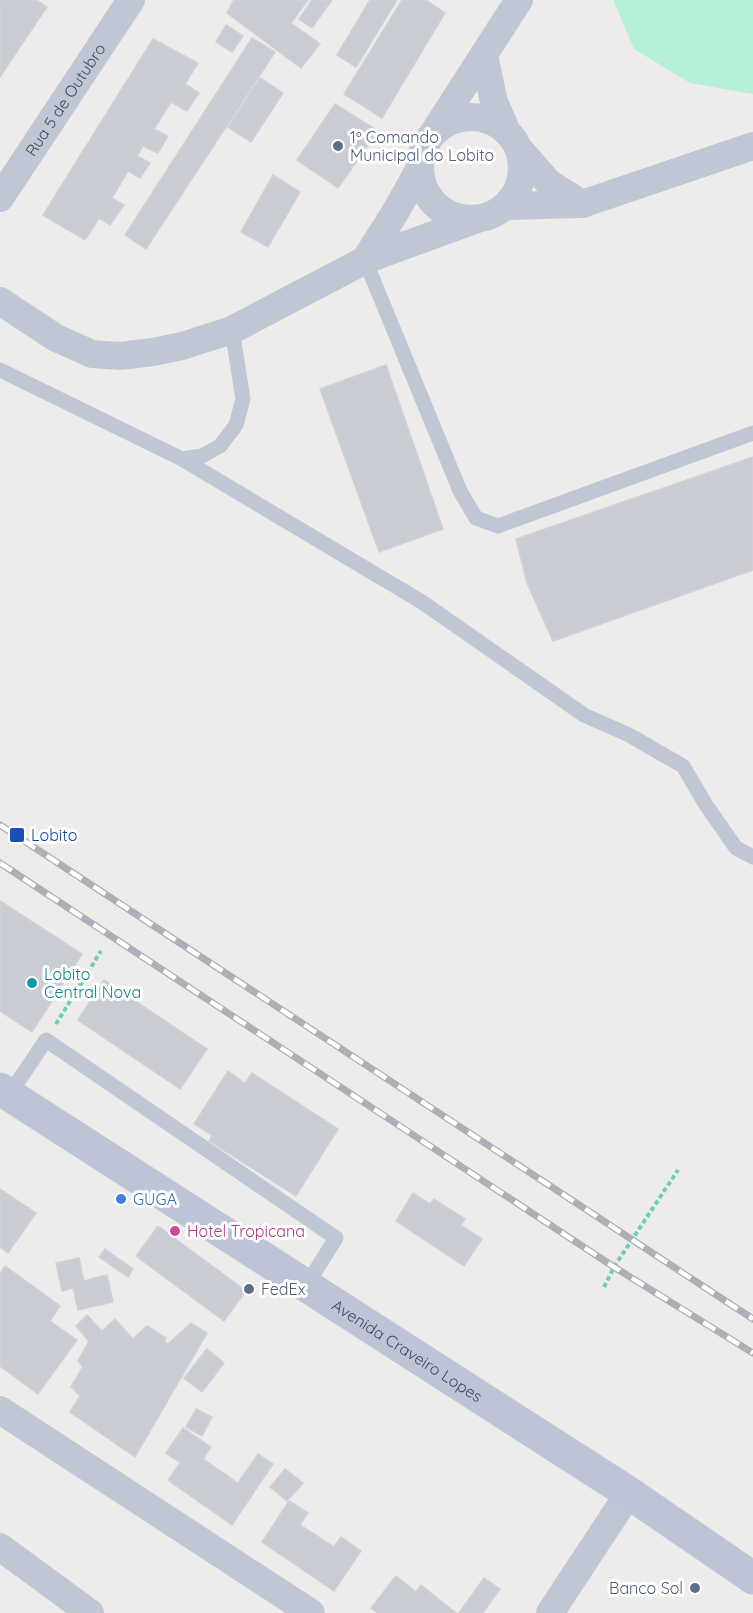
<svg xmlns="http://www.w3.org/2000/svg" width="753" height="1613" font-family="Quicksand,sans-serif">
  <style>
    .green { fill: #b5f0d7 }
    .building { fill: #caccd4; stroke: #cfd0d8; stroke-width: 1.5 }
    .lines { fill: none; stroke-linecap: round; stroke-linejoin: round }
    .path { stroke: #6bd0b1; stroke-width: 4; stroke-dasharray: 4.5 3; stroke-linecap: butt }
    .lane { stroke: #c0c7d4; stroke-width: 15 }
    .street { stroke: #c0c7d4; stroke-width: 28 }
    .secondary { stroke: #bcc4d6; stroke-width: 33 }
    .rail-casing { stroke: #adafb6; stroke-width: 7 }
    .rail { stroke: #fff; stroke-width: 4.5; stroke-dasharray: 14; stroke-linecap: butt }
    .service-dot { fill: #5c6f8a; stroke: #fff; stroke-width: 2 }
    .transit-dot { fill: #1a4fb4; stroke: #fff; stroke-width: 2 }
    .culture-dot { fill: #0f9aa8; stroke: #fff; stroke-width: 2 }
    .shop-dot { fill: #3f7fe0; stroke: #fff; stroke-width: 2 }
    .hotel-dot { fill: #d1479c; stroke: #fff; stroke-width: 2 }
    .labels { text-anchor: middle; stroke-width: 6; stroke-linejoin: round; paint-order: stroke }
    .street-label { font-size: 16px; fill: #434a59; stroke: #fff }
    .service-label { font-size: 16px; fill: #4e5e75; stroke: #fff; text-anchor: start }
    .transit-label { font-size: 16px; fill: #164399; stroke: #fff; text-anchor: start }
    .culture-label { font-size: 16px; fill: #0d838f; stroke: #fff; text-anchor: start }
    .shop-label { font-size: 16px; fill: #366cbe; stroke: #fff; text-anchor: start }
    .hotel-label { font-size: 16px; fill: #b23c85; stroke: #fff; text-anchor: start }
  </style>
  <rect width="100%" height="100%" fill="#eeeceb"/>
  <path class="green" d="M 613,0 L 753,0 L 753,94 L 690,83 L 634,49 Z"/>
  <g class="building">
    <path d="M 0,0 L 36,0 L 47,7 L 0,77 Z"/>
    <path d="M 234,0 L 308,0 L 291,23 L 320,44 L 301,68 L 227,13 Z"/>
    <path d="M 312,0 L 332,0 L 312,28 L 299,19 Z"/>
    <path d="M 370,0 L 397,0 L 356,67 L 337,55 Z"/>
    <path d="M 402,0 L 426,0 L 445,13 L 382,118 L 344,94 Z"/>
    <path d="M 226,25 L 243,36 L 232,52 L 216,42 Z"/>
    <path d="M 252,38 L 275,52 L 146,249 L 125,235 Z"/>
    <path d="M 153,39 L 198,63 L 185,84 L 199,93 L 187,111 L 171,102 L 154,129 L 168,136 L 158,153 L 143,146 L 137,156 L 150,163 L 140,178 L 128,171 L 112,198 L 124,205 L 110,225 L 99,218 L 85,240 L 43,215 Z"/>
    <path d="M 260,78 L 283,93 L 251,142 L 228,127 Z"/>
    <path d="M 335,104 L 378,131 L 338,188 L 297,160 Z"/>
    <path d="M 273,175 L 300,192 L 268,247 L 241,232 Z"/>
    <path d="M 386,365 L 443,529 L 379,552 L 320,389 Z"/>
    <path d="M 753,457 L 753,570 L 553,641 L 527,583 L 516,539 Z"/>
    <path d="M 0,901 L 82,954 L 32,1032 L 0,1011 Z"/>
    <path d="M 104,980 L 207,1049 L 180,1089 L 78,1020 Z"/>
    <path d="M 228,1071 L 245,1083 L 252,1073 L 338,1129 L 296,1196 L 209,1141 L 212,1135 L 194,1124 Z"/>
    <path d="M 0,1189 L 36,1213 L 8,1253 L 0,1247 Z"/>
    <path d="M 413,1193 L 430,1204 L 434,1199 L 465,1219 L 461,1225 L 482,1239 L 464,1266 L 396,1221 Z"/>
    <path d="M 158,1226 L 246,1291 L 224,1321 L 136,1256 Z"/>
    <path d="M 105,1249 L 133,1269 L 128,1277 L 99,1257 Z"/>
    <path d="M 79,1258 L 84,1281 L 107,1275 L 113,1302 L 78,1310 L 73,1288 L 62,1291 L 56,1263 Z"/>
    <path d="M 5,1266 L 60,1306 L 50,1321 L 77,1340 L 38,1394 L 0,1366 L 0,1274 Z"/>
    <path d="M 87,1315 L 102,1331 L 115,1319 L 133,1339 L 147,1326 L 166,1338 L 164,1341 L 168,1344 L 191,1323 L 207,1333 L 135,1457 L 70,1412 L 80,1396 L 71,1387 L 83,1367 L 78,1361 L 89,1341 L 76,1326 Z"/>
    <path d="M 207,1349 L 224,1363 L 202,1392 L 184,1378 Z"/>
    <path d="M 196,1409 L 212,1417 L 202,1436 L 186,1427 Z"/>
    <path d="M 183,1428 L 211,1447 L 203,1459 L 238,1483 L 258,1454 L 273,1464 L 232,1525 L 168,1480 L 180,1463 L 166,1453 Z"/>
    <path d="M 285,1469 L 303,1483 L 287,1501 L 270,1487 Z"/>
    <path d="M 289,1501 L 308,1513 L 300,1525 L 334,1547 L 341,1537 L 361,1551 L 334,1591 L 262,1542 Z"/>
    <path d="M 396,1576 L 416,1592 L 421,1585 L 456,1613 L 378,1613 L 371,1608 Z"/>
    <path d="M 484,1578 L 500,1589 L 483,1613 L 459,1613 Z"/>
  </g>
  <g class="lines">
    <g class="path">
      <path d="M 56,1024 L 101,951"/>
      <path d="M 604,1287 L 614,1267 L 678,1170"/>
    </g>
    <g class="lane">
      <path d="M 365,260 L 460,491 L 476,518 L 498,526 L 753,433"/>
      <path d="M 0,370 L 182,459 L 422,602 L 584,715 L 629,735 L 683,766 L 706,805 L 736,848 L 753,857"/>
      <path d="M 182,459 L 202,456 L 220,446 L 236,425 L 243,399 L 232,330"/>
      <path d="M 9,1095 L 46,1040 L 336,1238 L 306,1286"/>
    </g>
    <g class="street">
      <path d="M 484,56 L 494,102 L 507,132"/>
      <circle cx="471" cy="168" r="51"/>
      <path d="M 434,132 L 519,0"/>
      <path d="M 519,149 L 549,183 L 582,204"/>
      <path id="s1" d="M 0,198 L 131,0"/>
      <path d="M 506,206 L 582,204 L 753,146"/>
      <path d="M 365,260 L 396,211 L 420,168"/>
      <path d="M 0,301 L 56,338 L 92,354 L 120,356 L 153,352 L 182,346 L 232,330 L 365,260 L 477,219"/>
      <path d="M 0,1410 L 311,1613"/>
      <path d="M 0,1547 L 90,1613"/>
      <path d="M 550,1613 L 629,1493"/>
    </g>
    <path class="secondary" id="s2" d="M 0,1089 L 629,1493 L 753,1578"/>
    <g class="rail-casing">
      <g id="rail">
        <path d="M 0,825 L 753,1319"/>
        <path d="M 0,863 L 614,1267 L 753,1353"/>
      </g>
    </g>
    <use href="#rail" class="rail"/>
  </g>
  <g class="service-dot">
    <circle cx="338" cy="146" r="6"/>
    <circle cx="249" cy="1289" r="6"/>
    <circle cx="695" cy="1588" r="6"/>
  </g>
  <rect class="transit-dot" x="9" y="827" width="16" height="16" rx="3"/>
  <circle class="culture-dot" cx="32" cy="983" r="6"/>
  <circle class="shop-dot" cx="121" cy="1199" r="6"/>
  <circle class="hotel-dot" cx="175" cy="1231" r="6"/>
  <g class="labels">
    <g class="street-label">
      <text dy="6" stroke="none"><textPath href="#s1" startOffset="118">Rua 5 de Outubro</textPath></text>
      <text dy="6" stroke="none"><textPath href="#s2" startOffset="484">Avenida Craveiro Lopes</textPath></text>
    </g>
    <g class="service-label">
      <text x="350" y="143">1º Comando<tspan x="350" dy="18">Municipal do Lobito</tspan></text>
      <text x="261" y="1295">FedEx</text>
      <text x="683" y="1594" text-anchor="end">Banco Sol</text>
    </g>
    <g class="transit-label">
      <text x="31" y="841">Lobito</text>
    </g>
    <g class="culture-label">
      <text x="44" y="980">Lobito<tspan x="44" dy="18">Central Nova</tspan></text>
    </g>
    <g class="shop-label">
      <text x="133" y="1205">GUGA</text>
    </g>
    <g class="hotel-label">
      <text x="187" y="1237">Hotel Tropicana</text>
    </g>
  </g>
</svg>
